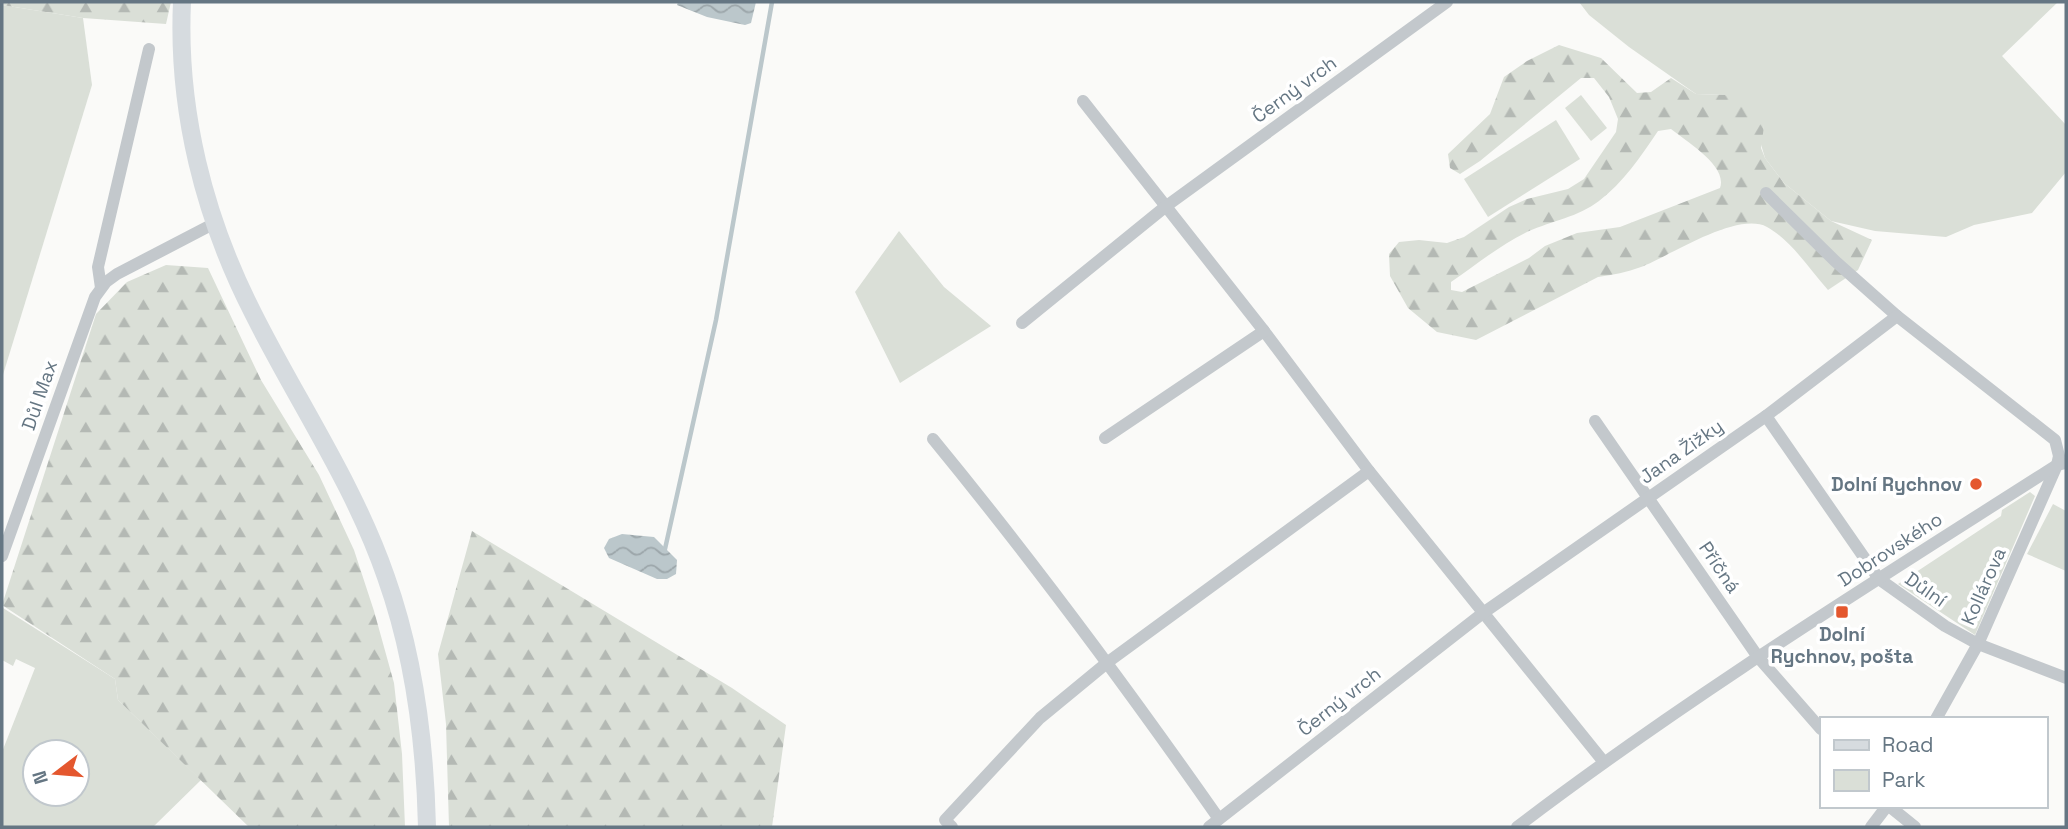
<svg xmlns="http://www.w3.org/2000/svg" width="2068" height="829" font-family="'Space Grotesk',sans-serif">
  <style>
    .green { fill: #dadfd7; fill-rule: evenodd }
    .forest { fill: url(#forest-firs); fill-rule: evenodd }
    .water { fill: url(#water-waves) }
    .lines { fill: none; stroke-linecap: round; stroke-linejoin: round }
    .stream { stroke: #bbc7cb; stroke-width: 4.5 }
    .street { stroke: #c3c8cc; stroke-width: 12 }
    .secondary { stroke: #d6dbdf; stroke-width: 18 }
    .poi-dot { fill: #e4572e; stroke: #fff; stroke-width: 2.5 }
    .labels { text-anchor: middle; stroke-width: 7; stroke-linejoin: round; paint-order: stroke }
    .street-label { font-size: 19px; fill: #657683; stroke: #fff }
    .poi-label { font-size: 19px; font-weight: bold; fill: #657683; stroke: #fff; text-anchor: end }
  </style>
  <defs>
    <pattern id="forest-firs" width="22" height="20" patternUnits="userSpaceOnUse" patternTransform="scale(1.75)"><rect width="22" height="20" fill="#dadfd7"/><path d="M5 1l3.5 6h-7zM16 11l3.5 6h-7z" fill="#b4b9b4"/></pattern>
    <pattern id="water-waves" width="16" height="10" patternUnits="userSpaceOnUse" patternTransform="scale(1.75)"><rect width="16" height="10" fill="#bbc7cb"/><path d="M0 5q4-4 8 0t8 0" fill="none" stroke="#9ca6aa"/></pattern>
  </defs>
  <rect width="100%" height="100%" fill="#fafaf8"/>
  <g class="green">
    <path d="M 1579,2 L 2058,2 L 2002,56 L 2066,125 L 2066,172 L 2032,213 L 1974,225 L 1946,237 L 1875,231 L 1831,221 L 1784,183 L 1765,158 L 1760,141 L 1764,126 L 1725,95 L 1696,94 L 1629,47 L 1589,15 Z"/>
    <path d="M 2,5 L 83,18 L 92,85 L 2,378 Z"/>
    <path d="M 1581,95 L 1607,128 L 1591,141 L 1565,108 Z"/>
    <path d="M 1556,120 L 1580,159 L 1488,217 L 1464,179 Z"/>
    <path d="M 899,231 L 944,287 L 991,326 L 900,383 L 855,292 Z"/>
    <path d="M 2030,492 L 2035,496 L 1975,635 L 1898,584 L 2001,516 L 2002,510 Z"/>
    <path d="M 2053,504 L 2066,511 L 2066,571 L 2027,554 Z"/>
    <path d="M 3,608 L 115,679 L 118,700 L 201,780 L 153,827 L 2,827 L 2,752 L 35,668 L 16,659 L 13,666 L 2,660 ZM 35,752 L 77,752 L 77,794 L 35,794 Z"/>
  </g>
  <g class="forest">
    <path d="M 2,2 L 171,2 L 166,24 L 83,18 L 2,5 Z"/>
    <path d="M 1559,45 L 1601,58 L 1637,93 L 1651,92 L 1671,78 L 1696,94 L 1725,95 L 1759,108 L 1764,126 L 1761,148 L 1765,158 L 1784,183 L 1831,221 L 1872,240 L 1858,270 L 1828,290 C 1809,269 1792,241 1767,227 C 1737,211 1670,256 1641,267 C 1627,272 1613,275 1598,277 L 1476,340 L 1437,332 L 1408,308 L 1390,276 L 1389,254 L 1399,242 L 1419,240 L 1447,243 L 1464,237 L 1509,207 L 1527,199 L 1568,189 L 1584,179 L 1616,132 L 1618,119 L 1609,97 L 1594,78 L 1581,78 L 1480,161 L 1460,174 L 1450,168 L 1448,154 L 1490,114 L 1504,77 L 1527,61 ZM 1671,129 C 1687,142 1728,166 1720,188 L 1620,227 L 1577,233 L 1545,246 L 1529,258 L 1462,292 L 1451,290 L 1451,282 C 1476,265 1501,244 1529,231 C 1552,221 1578,217 1599,201 C 1623,183 1641,156 1658,131 Z"/>
    <path d="M 166,265 L 208,268 L 261,380 L 319,475 L 354,550 L 374,611 L 394,683 L 402,754 L 405,827 L 249,827 L 118,700 L 115,679 L 2,605 L 96,314 L 127,282 Z"/>
    <path d="M 472,531 L 732,688 L 786,725 L 772,827 L 449,827 L 446,724 L 438,654 Z"/>
  </g>
  <g class="water">
    <path d="M 678,2 L 756,2 L 751,23 L 745,25 L 707,17 L 677,5 Z"/>
    <path d="M 622,534 L 654,537 L 677,560 L 676,574 L 667,579 L 657,579 L 609,558 L 604,548 L 609,539 Z"/>
  </g>
  <g class="lines">
    <path class="stream" d="M 665,549 L 716,320 L 772,2"/>
    <g class="street">
      <path d="M 1083,101 L 1264,331 L 1369,471 L 1603,761"/>
      <path d="M 1766,193 L 1835,261 L 1897,316 L 2055,440 L 2059,456 L 2057,465 L 1978,644 L 1936,719"/>
      <path d="M 101,288 L 98,267 L 149,49"/>
      <path d="M 1022,323 L 1165,207 L 1447,2"/>
      <path d="M 1766,416 L 1879,579 L 1945,626 L 1978,644 L 2066,678"/>
      <path d="M 1595,421 L 1758,657 L 1821,729"/>
      <path d="M 1105,438 L 1264,331"/>
      <path d="M 933,439 C 1034,562 1128,689 1219,819"/>
      <path d="M 2,556 L 95,297 L 106,282 L 117,274 L 215,223"/>
      <path d="M 1889,806 L 1915,827"/>
      <path d="M 952,827 L 945,820 L 1040,718 L 1108,662 L 1369,471"/>
      <path d="M 1209,827 L 1483,613 L 1766,416 L 1897,316"/>
      <path d="M 1517,827 C 1689,696 1874,582 2057,465 L 2066,463"/>
      <path d="M 1871,827 L 1887,806"/>
    </g>
    <path class="secondary" d="M 182,2 C 177,110 204,217 253,313 C 297,401 354,484 386,577 C 415,658 425,742 427,827"/>
  </g>
  <g class="poi-dot">
    <circle cx="1976" cy="484" r="7"/>
    <rect x="1835" y="605" width="14" height="14" rx="3.5"/>
  </g>
  <g class="labels">
    <g class="street-label">
      <text transform="translate(1294 89) rotate(-36)" y="7">Černý vrch</text>
      <text transform="translate(39 395) rotate(-71)" y="7">Důl Max</text>
      <text transform="translate(1681 451) rotate(-35)" y="7">Jana Žižky</text>
      <text transform="translate(1890 549) rotate(-33)" y="7">Dobrovského</text>
      <text transform="translate(1720 567) rotate(56)" y="7">Příčná</text>
      <text transform="translate(1983 586) rotate(-66)" y="7">Kollárova</text>
      <text transform="translate(1926 589) rotate(35)" y="7">Důlní</text>
      <text transform="translate(1339 701) rotate(-38)" y="7">Černý vrch</text>
    </g>
    <g class="poi-label">
      <text x="1962" y="491">Dolní Rychnov</text>
      <text x="1842" y="641" text-anchor="middle">Dolní<tspan x="1842" dy="22">Rychnov, pošta</tspan></text>
    </g>
  </g>
  <rect width="2068" height="829" fill="none" stroke="#657683" stroke-width="7"/>
  <rect x="1820" y="717" width="228" height="91" fill="#ffffff" stroke="#c1c8cd" stroke-width="2"/>
  <rect x="1834" y="740" width="35" height="10" fill="#d6dbdf" stroke="#c1c8cd" stroke-width="2"/>
  <text x="1882" y="752" font-size="21" fill="#657683">Road</text>
  <rect x="1834" y="770" width="35" height="21" fill="#dadfd7" stroke="#c1c8cd" stroke-width="2"/>
  <text x="1882" y="787" font-size="21" fill="#657683">Park</text>
  <g transform="translate(56 773) rotate(254)"><circle r="33" fill="#ffffff" stroke="#c1c8cd" stroke-width="2"/>
  <path d="M0-5L12 26L0 18L-12 26Z" fill="#e4572e"/>
  <text y="-10" font-size="19" font-weight="bold" text-anchor="middle" fill="#657683">N</text>
  </g>
</svg>
